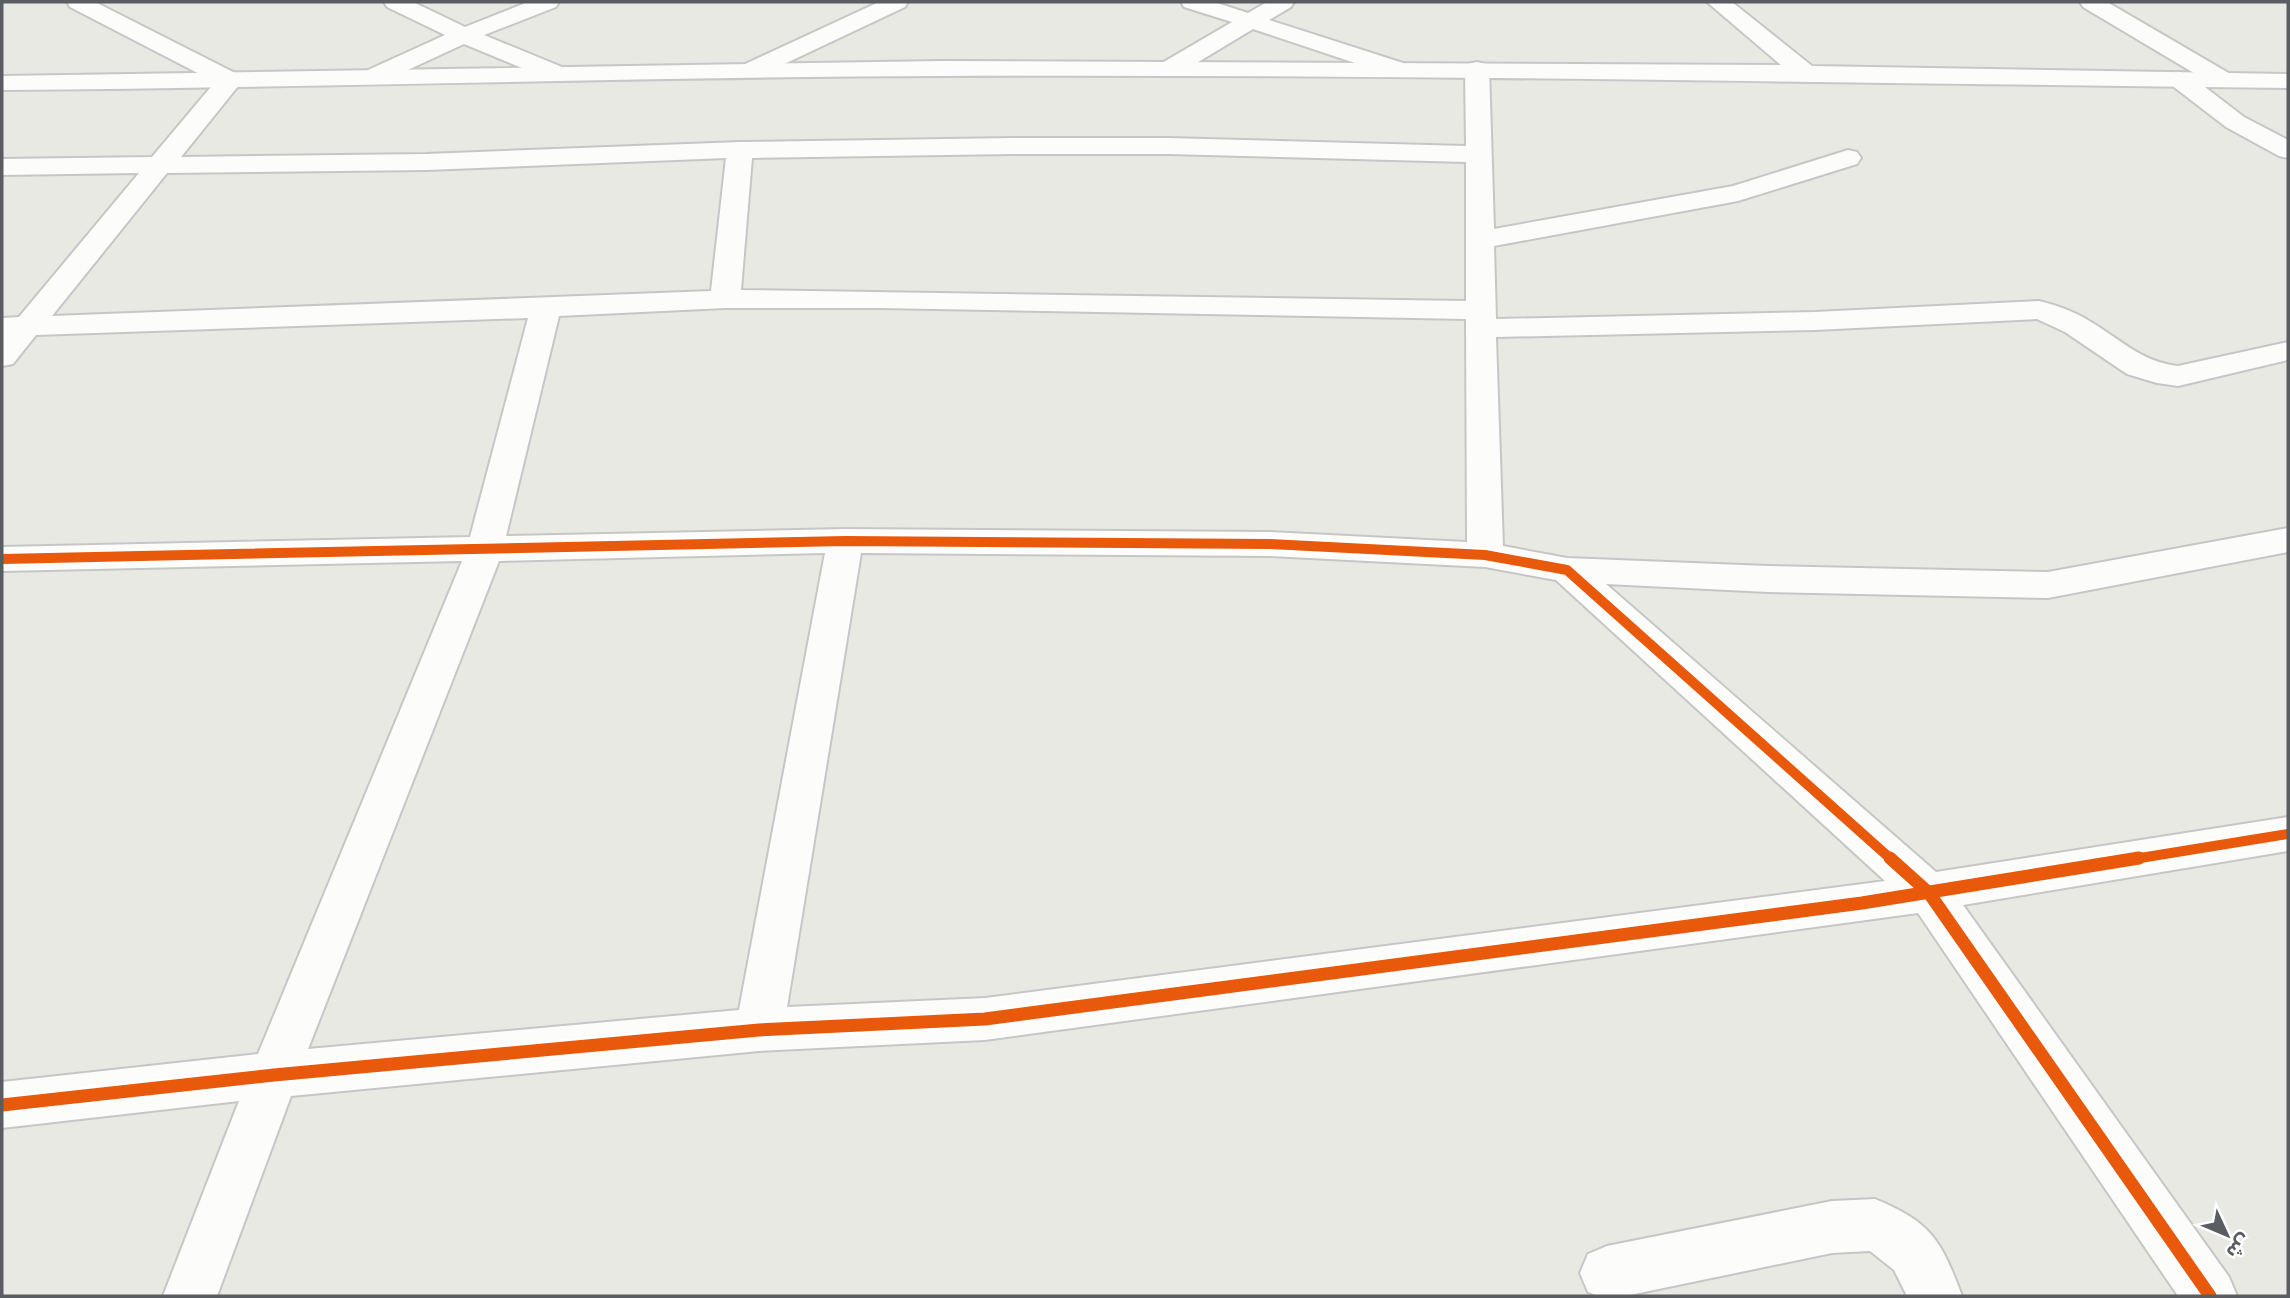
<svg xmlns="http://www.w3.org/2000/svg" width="2290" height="1298" font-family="'Exo 2','Noto Sans Arabic',sans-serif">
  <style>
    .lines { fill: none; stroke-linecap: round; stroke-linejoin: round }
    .street-casing { stroke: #c6c6c5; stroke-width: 4 }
    .secondary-casing { stroke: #c6c7c6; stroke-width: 4 }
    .street { fill: #fcfcfb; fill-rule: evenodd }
    .secondary { fill: #fcfcfb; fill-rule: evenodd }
    .cycleway-far1-casing { stroke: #fff; stroke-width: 15 }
    .cycleway-casing { stroke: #fff; stroke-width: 18 }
    .cycleway-far1 { stroke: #e8590c; stroke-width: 10 }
    .cycleway { stroke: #e8590c; stroke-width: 13 }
  </style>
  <rect width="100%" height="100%" fill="#e9e9e4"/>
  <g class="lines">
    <g class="street-casing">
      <g id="street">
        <path d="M 67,2 L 95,2 L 239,75 L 242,80 L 239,85 L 181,157 L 426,154 L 740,142 L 1013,138 L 1168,138 L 1466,146 L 1465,69 L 1468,64 L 1477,62 L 1486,64 L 1489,69 L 1494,229 L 1733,186 L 1848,150 L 1857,152 L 1861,158 L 1857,164 L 1738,201 L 1494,246 L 1496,319 L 1815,312 L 2039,301 C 2055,305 2071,310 2086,319 C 2118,337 2140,362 2178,366 L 2288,342 L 2288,360 L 2178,386 L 2157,383 L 2127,374 L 2065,332 L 2037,319 L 1815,330 L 1496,337 L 1503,546 L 1567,558 L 1768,566 L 2048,572 L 2288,528 L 2288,552 L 2048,598 L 1768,592 L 1606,584 L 1936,872 L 2288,817 L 2288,851 L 1963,905 L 2229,1277 L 2237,1296 L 2178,1296 L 1918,913 L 985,1040 L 759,1051 L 291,1096 L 217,1296 L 163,1296 L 239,1101 L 2,1128 L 2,1082 L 258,1054 L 462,561 L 2,571 L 2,547 L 470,537 L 528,318 L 36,335 L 13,364 L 2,366 L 2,318 L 19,317 L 139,173 L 2,175 L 2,159 L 152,157 L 215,82 L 70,7 ZM 1013,154 L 1168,154 L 1466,162 L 1466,301 L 741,290 L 752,158 ZM 726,158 L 711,291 L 52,316 L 167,173 L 426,170 ZM 725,308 L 878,308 L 1466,319 L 1467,542 L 1270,532 L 845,529 L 506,536 L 559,316 ZM 825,553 L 739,1010 L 308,1049 L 499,561 ZM 861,553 L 1270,556 L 1485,567 L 1556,580 L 1885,881 L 985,998 L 787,1007 Z"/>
        <path d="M 384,2 L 413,2 L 465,27 L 528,2 L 559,2 L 556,7 L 484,35 L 562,67 L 565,72 L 562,77 L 553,79 L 544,77 L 464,44 L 386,80 L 377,82 L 368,80 L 365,75 L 368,70 L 445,35 L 387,7 Z"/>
        <path d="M 879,2 L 908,2 L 905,7 L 761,75 L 752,77 L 743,75 L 740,70 L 743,65 Z"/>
        <path d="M 1181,2 L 1214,2 L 1248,13 L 1267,2 L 1294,2 L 1291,7 L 1269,20 L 1403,63 L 1406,68 L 1403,73 L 1394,75 L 1385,73 L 1253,29 L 1180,73 L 1171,75 L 1162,73 L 1159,68 L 1162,63 L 1232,22 L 1184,7 Z"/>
        <path d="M 2080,2 L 2107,2 L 2232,75 L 2235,80 L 2232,85 L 2223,87 L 2214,85 L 2083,7 Z"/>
        <path d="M 2179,72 L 2188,74 L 2244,117 L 2288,140 L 2288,158 L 2279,156 L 2226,127 L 2170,84 L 2167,79 L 2170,74 Z"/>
        <path d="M 1875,1199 C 1931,1222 1941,1240 1962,1296 L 1907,1296 L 1894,1270 L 1870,1251 L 1832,1253 L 1625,1296 L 1598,1296 L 1588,1292 L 1580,1273 L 1588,1254 L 1607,1246 L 1832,1201 Z"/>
      </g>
    </g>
    <g class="secondary-casing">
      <path id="secondary" d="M 1707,2 L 1732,2 L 1812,66 L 2288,74 L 2288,88 C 1840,83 1392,74 944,76 C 630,77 316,88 2,90 L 2,76 L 941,61 L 1781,65 Z"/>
    </g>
    <use href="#street" class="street"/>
    <use href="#secondary" class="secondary"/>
    <g class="cycleway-far1-casing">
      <g id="cycleway-far1">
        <path d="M 2,559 L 845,541 L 1270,544 L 1485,555 L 1567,570 L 1892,860"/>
        <path d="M 2128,860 L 2288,834"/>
      </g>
    </g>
    <g class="cycleway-casing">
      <g id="cycleway">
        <path d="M 1890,858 L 1929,893 L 2210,1296"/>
        <path d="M 2,1105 L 274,1075 L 759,1030 L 985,1019 L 1862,903 L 2139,858"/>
      </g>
    </g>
    <use href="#cycleway-far1" class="cycleway-far1"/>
    <use href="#cycleway" class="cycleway"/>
  </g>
  <rect width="2290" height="1298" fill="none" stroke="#5a5d62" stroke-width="7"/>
  <g transform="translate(2227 1235) rotate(134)" stroke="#ffffff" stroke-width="5" paint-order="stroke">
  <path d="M0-5L12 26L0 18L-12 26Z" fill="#5a5d62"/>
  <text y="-10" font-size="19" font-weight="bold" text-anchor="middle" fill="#5a5d62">ش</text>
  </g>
</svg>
